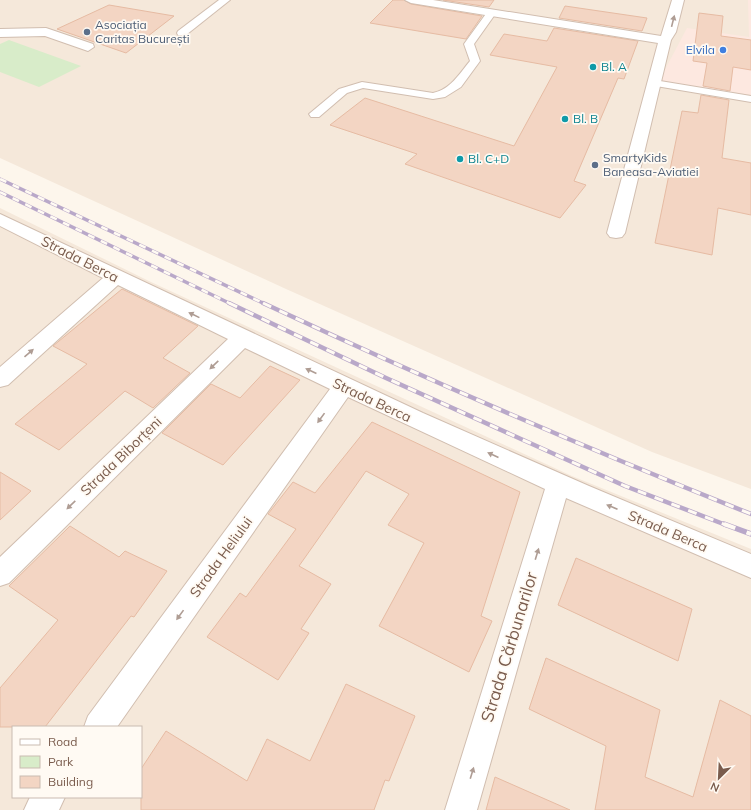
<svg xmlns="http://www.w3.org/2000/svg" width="751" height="810" font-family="Mulish,sans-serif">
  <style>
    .residential { fill: #f5e8da; fill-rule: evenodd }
    .commercial { fill: #fde8e0 }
    .green { fill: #d8ecc9 }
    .building { fill: #f3d5c3; stroke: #e6bba3 }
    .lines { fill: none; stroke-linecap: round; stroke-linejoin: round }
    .service-casing { stroke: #d1beb0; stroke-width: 2 }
    .minor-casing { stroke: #d1beb0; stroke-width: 2 }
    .service { fill: #fff; fill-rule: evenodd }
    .minor { fill: #fff; fill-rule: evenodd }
    .rail-far2-casing { stroke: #b9a8c9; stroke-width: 3.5 }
    .rail-far1-casing { stroke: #b9a8c9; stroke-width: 4.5 }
    .rail-casing { stroke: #b9a8c9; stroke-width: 5.5 }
    .rail-far2 { stroke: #fffaf3; stroke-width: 2.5; stroke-dasharray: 7; stroke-linecap: butt }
    .rail-far1 { stroke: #fffaf3; stroke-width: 3; stroke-dasharray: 9; stroke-linecap: butt }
    .rail { stroke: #fffaf3; stroke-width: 4; stroke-dasharray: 12; stroke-linecap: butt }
    .oneway { fill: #af9d94 }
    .service-dot { fill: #5c6f8a; stroke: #fffaf3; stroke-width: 1.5 }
    .shop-dot { fill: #3f7fe0; stroke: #fffaf3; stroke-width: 1.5 }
    .culture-dot { fill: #0f9aa8; stroke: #fffaf3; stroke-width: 1.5 }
    .labels { text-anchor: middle; stroke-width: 3.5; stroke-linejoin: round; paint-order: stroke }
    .far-service-label { font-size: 12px; fill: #4e5e75; stroke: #fffaf3; text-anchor: start }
    .far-shop-label { font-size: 12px; fill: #366cbe; stroke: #fffaf3; text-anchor: end }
    .far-culture-label { font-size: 12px; fill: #0d838f; stroke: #fffaf3; text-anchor: start }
    .street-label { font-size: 14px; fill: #7a5c4d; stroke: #fffaf3 }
    .near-street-label { font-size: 17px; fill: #7a5c4d; stroke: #fffaf3 }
  </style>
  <rect width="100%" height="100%" fill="#fdf6ec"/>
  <g class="residential">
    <path d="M 0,0 L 751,0 L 751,489 L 652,452 L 286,289 L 0,158 Z"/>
    <path d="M 0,208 L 151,282 L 572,476 L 751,549 L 751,810 L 0,810 ZM 13,727 L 141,727 L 141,797 L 13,797 Z"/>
  </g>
  <path class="commercial" d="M 748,0 L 751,0 L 751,95 L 659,81 L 687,28 L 749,37 Z"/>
  <path class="green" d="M 9,40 L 81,66 L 39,87 L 0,72 L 0,44 Z"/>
  <g class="building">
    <path d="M 393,0 L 404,0 L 411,4 L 482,16 L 466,39 L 370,23 Z"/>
    <path d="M 443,0 L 494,0 L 489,7 Z"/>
    <path d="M 109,5 L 174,16 L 126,53 L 57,29 Z"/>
    <path d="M 565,6 L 647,18 L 642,31 L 559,18 Z"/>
    <path d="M 699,13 L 723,16 L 721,36 L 751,40 L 751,70 L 733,67 L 730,91 L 703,86 L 707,63 L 693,61 Z"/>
    <path d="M 554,28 L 638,41 L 624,79 L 618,78 L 574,181 L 586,185 L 560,218 L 405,164 L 417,154 L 330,125 L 365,98 L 514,146 L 557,67 L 490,55 L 504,34 L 547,41 Z"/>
    <path d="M 701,95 L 729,100 L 722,158 L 751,163 L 751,215 L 718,208 L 712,255 L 655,243 L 682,111 L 698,113 Z"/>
    <path d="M 122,289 L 198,326 L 163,358 L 190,373 L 153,408 L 125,391 L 59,450 L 15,424 L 87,364 L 53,346 Z"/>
    <path d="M 270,366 L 300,380 L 223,465 L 162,433 L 211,384 L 240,398 Z"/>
    <path d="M 372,422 L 520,492 L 481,616 L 492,621 L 469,672 L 379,626 L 424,543 L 388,525 L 409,494 L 366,471 L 299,566 L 331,584 L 301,629 L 309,633 L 278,680 L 207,637 L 240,593 L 246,597 L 296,529 L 268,514 L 293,482 L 315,493 Z"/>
    <path d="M 0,472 L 31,491 L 0,520 Z"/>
    <path d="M 70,526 L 119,557 L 125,551 L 167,571 L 134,617 L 131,616 L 45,727 L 0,727 L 0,688 L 58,620 L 9,586 Z"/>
    <path d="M 576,558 L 692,609 L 678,661 L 558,605 Z"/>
    <path d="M 546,658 L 660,710 L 645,777 L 693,797 L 720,700 L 751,716 L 751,810 L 595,810 L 606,746 L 529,709 Z"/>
    <path d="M 346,684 L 415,716 L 389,781 L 385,780 L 374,810 L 141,810 L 141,769 L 166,731 L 247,781 L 267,739 L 310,761 Z"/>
    <path d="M 495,777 L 570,810 L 486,810 Z"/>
  </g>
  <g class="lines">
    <g class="service-casing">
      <g id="service">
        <path d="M 219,0 L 230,0 L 186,35 L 178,35 L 177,33 L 178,31 Z"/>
        <path d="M 491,10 L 496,13 L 474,44 L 480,61 L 461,87 L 445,97 L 433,99 L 363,88 L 347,93 L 319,117 L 311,117 L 309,114 L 339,89 L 362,82 L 433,93 C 451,89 459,74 470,61 L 464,44 L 488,11 Z"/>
        <path d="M 654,80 L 751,96 L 751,102 L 650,85 L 648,83 Z"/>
      </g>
    </g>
    <g class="minor-casing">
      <g id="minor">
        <path d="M 405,0 L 433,0 L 661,36 L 672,0 L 684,0 L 676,32 L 671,40 L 625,233 L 622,237 L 616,238 L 610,237 L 607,233 L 658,43 L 411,3 Z"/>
        <path d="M 46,28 L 93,44 L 94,47 L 88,51 L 45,36 L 0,37 L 0,29 Z"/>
        <path d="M 0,214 L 423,413 L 589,486 L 751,554 L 751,578 L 566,498 L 477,810 L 445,810 L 545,489 L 348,397 L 117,727 L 84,727 L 88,716 L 330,389 L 245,348 L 9,583 L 0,586 L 0,557 L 228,339 L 118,285 L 8,385 L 0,387 L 0,367 L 103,278 L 0,226 Z"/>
        <path d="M 30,797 L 65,797 L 59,810 L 24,810 Z"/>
      </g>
    </g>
    <use href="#service" class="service"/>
    <use href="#minor" class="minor"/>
    <g class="rail-far2-casing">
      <g id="rail-far2">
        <path d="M 0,179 L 265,304"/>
        <path d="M 0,192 L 231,304"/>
      </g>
    </g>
    <g class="rail-far1-casing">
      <g id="rail-far1">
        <path d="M 229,303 L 386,378 L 625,486 L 726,525"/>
        <path d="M 263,303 C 423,378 586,448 751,514"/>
      </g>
    </g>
    <g class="rail-casing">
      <path id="rail" d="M 724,524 L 751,534"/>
    </g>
    <use href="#rail-far2" class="rail-far2"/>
    <use href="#rail-far1" class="rail-far1"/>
    <use href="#rail" class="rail"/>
  </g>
  <defs><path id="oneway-solid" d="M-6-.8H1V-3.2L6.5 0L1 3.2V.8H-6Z"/></defs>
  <g class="oneway">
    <use href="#oneway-solid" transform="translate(673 21) rotate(-76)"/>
    <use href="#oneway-solid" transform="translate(194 315) rotate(-154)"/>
    <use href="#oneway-solid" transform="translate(29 353) rotate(-41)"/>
    <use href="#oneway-solid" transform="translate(214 365) rotate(136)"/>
    <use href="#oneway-solid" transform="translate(311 371) rotate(-155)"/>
    <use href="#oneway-solid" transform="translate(321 418) rotate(126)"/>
    <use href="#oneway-solid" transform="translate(493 455) rotate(-156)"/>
    <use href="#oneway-solid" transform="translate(71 505) rotate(136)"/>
    <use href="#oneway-solid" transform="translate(612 507) rotate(-157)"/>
    <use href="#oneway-solid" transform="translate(537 554) rotate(-73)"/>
    <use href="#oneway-solid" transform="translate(180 615) rotate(126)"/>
    <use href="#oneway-solid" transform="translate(472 773) rotate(-73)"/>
  </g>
  <g class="service-dot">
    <circle cx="87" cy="32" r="4"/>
    <circle cx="595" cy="165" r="4"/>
  </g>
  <circle class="shop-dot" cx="723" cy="50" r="4"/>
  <g class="culture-dot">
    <circle cx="593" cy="67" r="4"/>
    <circle cx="565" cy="119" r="4"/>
    <circle cx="460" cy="159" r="4"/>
  </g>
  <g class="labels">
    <g class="far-service-label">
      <text x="95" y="29">Asociația<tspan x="95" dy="14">Caritas București</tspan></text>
      <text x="603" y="162">SmartyKids<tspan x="603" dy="14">Baneasa-Aviatiei</tspan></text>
    </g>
    <g class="far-shop-label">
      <text x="715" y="54">Elvila</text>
    </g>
    <g class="far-culture-label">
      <text x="601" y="71">Bl. A</text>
      <text x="573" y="123">Bl. B</text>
      <text x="468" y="163">Bl. C+D</text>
    </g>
    <g class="street-label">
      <text transform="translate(80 259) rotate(27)" y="5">Strada Berca</text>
      <text transform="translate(372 400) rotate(25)" y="5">Strada Berca</text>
      <text transform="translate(121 456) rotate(-44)" y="5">Strada Biborțeni</text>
      <text transform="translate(668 531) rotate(23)" y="5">Strada Berca</text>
      <text transform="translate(221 557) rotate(-54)" y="5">Strada Heliului</text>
    </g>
    <g class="near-street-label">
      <text transform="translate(509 647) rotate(-73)" y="6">Strada Cărbunarilor</text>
    </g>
  </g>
  <rect x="12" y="726" width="130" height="72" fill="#fffaf3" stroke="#cabbb1"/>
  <rect x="20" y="739" width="20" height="6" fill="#ffffff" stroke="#cabbb1"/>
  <text x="48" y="746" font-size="12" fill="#7a5c4d">Road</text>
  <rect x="20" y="756" width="20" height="12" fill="#d8ecc9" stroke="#cabbb1"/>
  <text x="48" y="766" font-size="12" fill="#7a5c4d">Park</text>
  <rect x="20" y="776" width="20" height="12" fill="#f3d5c3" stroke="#cabbb1"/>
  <text x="48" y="786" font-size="12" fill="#7a5c4d">Building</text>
  <g transform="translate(719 778) rotate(204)" stroke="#fffaf3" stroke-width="3" paint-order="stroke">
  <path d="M0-3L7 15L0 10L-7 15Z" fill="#7a5c4d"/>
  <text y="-6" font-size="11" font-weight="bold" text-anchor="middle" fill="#7a5c4d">N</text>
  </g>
</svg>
